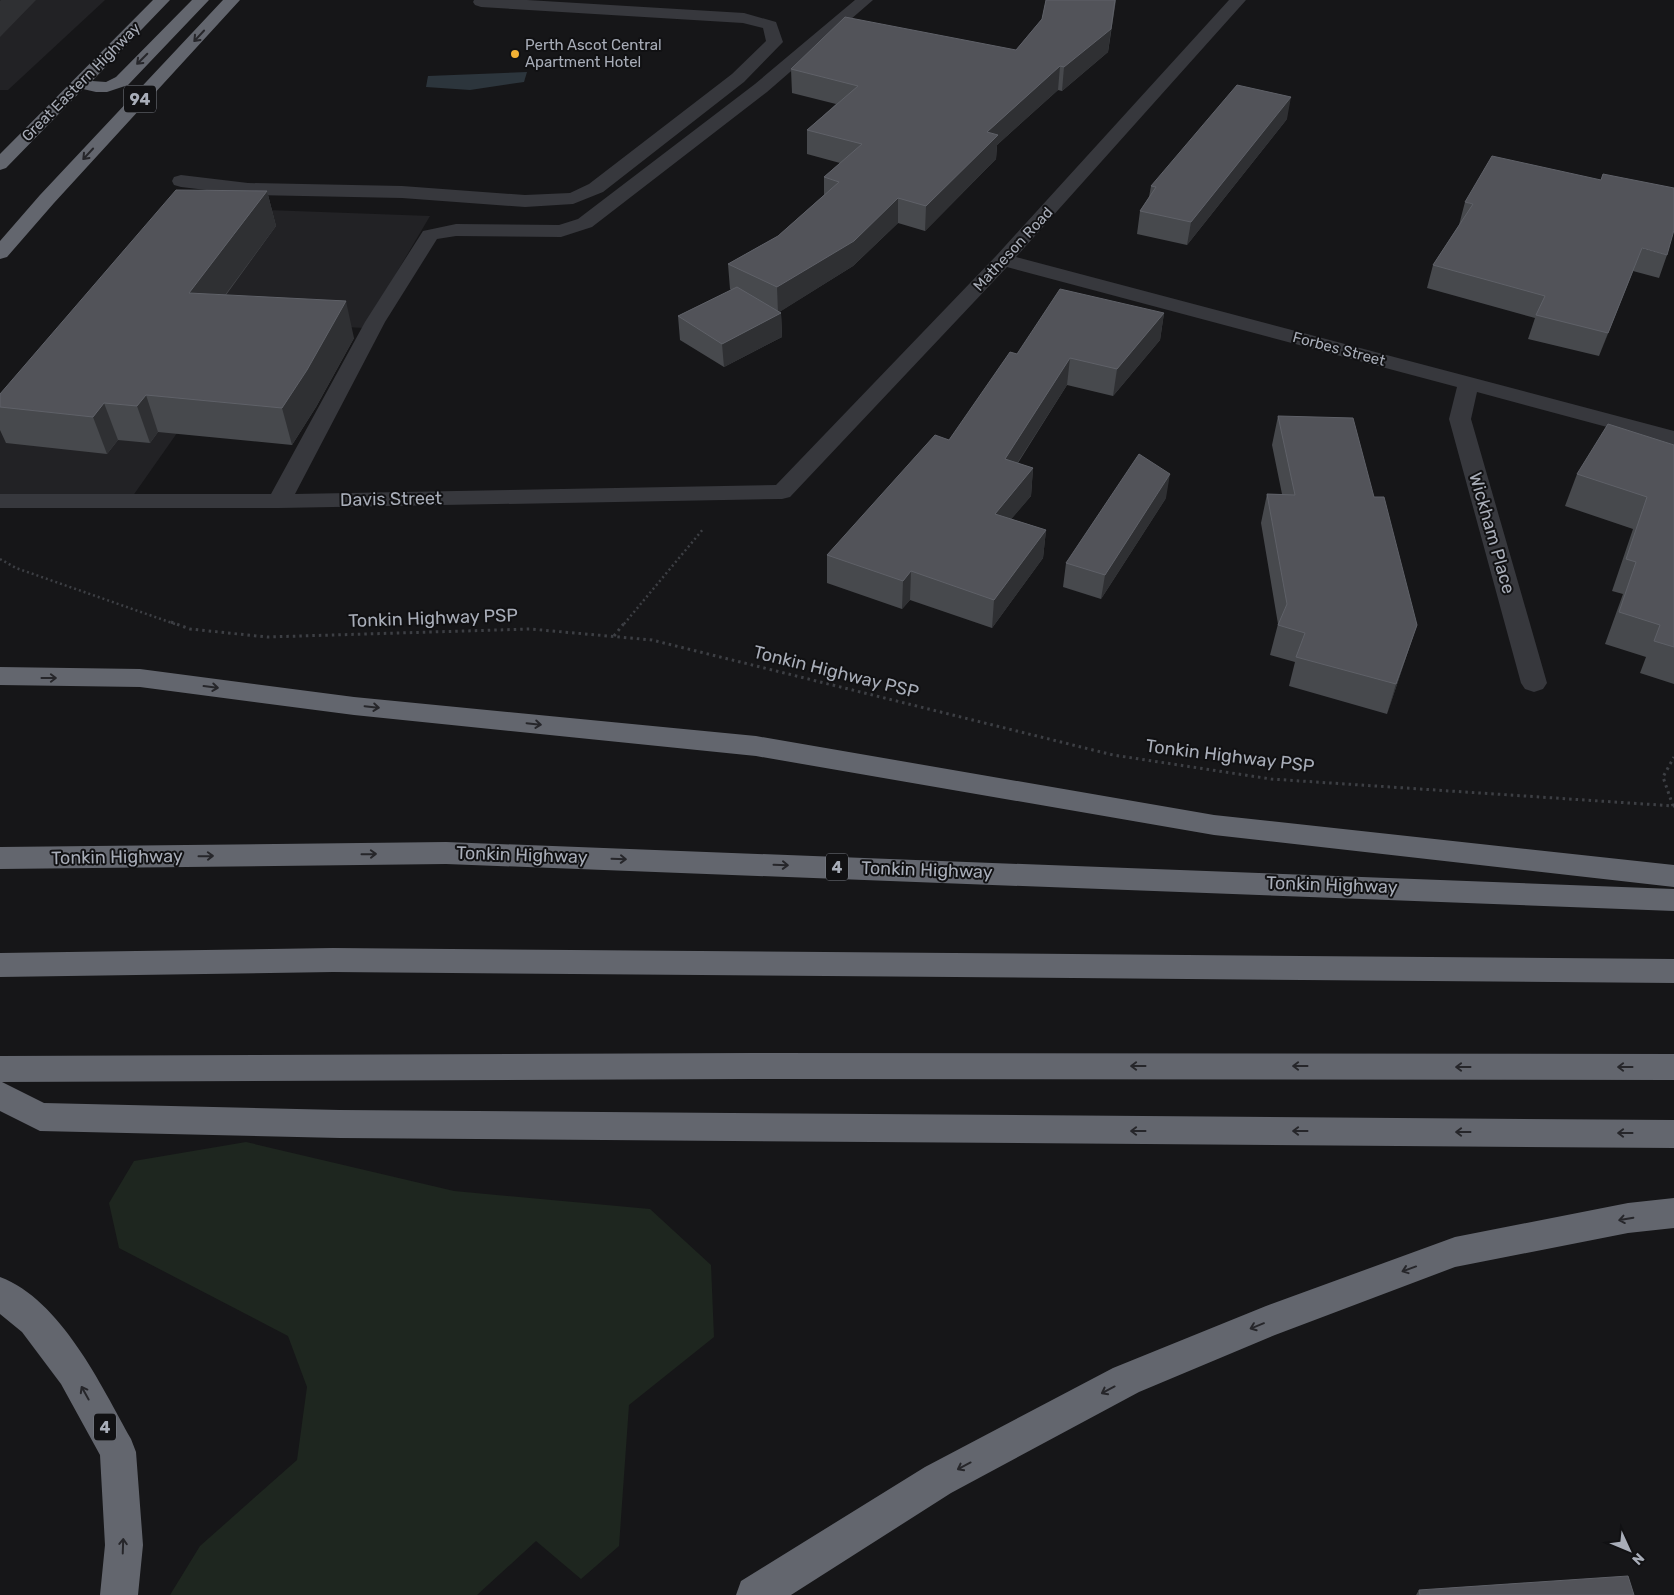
<svg xmlns="http://www.w3.org/2000/svg" width="1674" height="1595" font-family="Rubik,sans-serif">
  <style>
    .built { fill: #222225 }
    .green { fill: #1e261f }
    .water { fill: #2c353c }
    .lines { fill: none; stroke-linecap: round; stroke-linejoin: round }
    .path-far1 { stroke: #3d3f44; stroke-width: 2.5; stroke-dasharray: 2 3; stroke-linecap: butt }
    .path { stroke: #3d3f44; stroke-width: 3; stroke-dasharray: 2.5 4; stroke-linecap: butt }
    .minor { fill: #37383d; fill-rule: evenodd }
    .highway { fill: #63666e; fill-rule: evenodd }
    .wall { fill: #47494d }
    .shaded-wall { fill: #2f3033 }
    .building { fill: #525359; stroke: #5f6168 }
    .oneway { stroke: #26262a }
    .poi-dot { fill: #f2b134; stroke: #111113; stroke-width: 2 }
    .labels { text-anchor: middle; stroke-width: 4; stroke-linejoin: round; paint-order: stroke }
    .far-poi-label { font-size: 15px; fill: #a8adb8; stroke: #111113; text-anchor: start }
    .far-street-label { font-size: 15px; fill: #a8adb8; stroke: #111113 }
    .shield { fill: #111113; stroke: #7b7e86; stroke-width: 1 }
    .shield-label { font-size: 16px; font-weight: bold; fill: #a8adb8 }
    .street-label { font-size: 18px; fill: #a8adb8; stroke: #111113 }
  </style>
  <rect width="100%" height="100%" fill="#161618"/>
  <g class="built">
    <path d="M 0,0 L 105,0 L 8,90 L 0,90 Z"/>
    <path d="M 213,208 L 430,216 L 364,328 L 255,322 L 130,500 L 0,501 L 0,423 Z"/>
  </g>
  <path class="green" d="M 246,1142 L 454,1191 L 650,1209 L 711,1265 L 714,1337 L 629,1405 L 619,1546 L 581,1579 L 536,1541 L 477,1595 L 170,1595 L 200,1546 L 297,1460 L 307,1387 L 288,1336 L 119,1248 L 109,1203 L 134,1161 Z"/>
  <path class="water" d="M 527,72 L 524,82 L 470,90 L 426,87 L 428,76 Z"/>
  <g class="lines">
    <g class="path-far1">
      <path d="M 0,559 L 16,568 L 175,624"/>
      <path d="M 624,624 L 704,528"/>
    </g>
    <g class="path">
      <path d="M 171,622 L 190,629 L 267,637 L 530,629 L 652,640 L 1113,755 L 1271,779 L 1674,806"/>
      <path d="M 614,636 L 625,622"/>
      <path d="M 1673,806 L 1663,777 L 1674,757"/>
    </g>
    <g class="minor">
      <path d="M 474,0 L 527,0 L 744,13 L 776,22 L 783,42 L 744,82 L 603,192 L 573,204 L 525,207 L 402,198 L 248,195 L 181,187 L 174,185 L 172,181 L 174,177 L 181,175 L 248,183 L 402,186 L 525,195 L 570,193 L 589,184 L 732,74 L 766,41 L 763,28 L 743,23 L 481,7 L 475,5 L 473,2 Z"/>
      <path d="M 855,0 L 873,0 L 767,92 L 592,227 L 561,237 L 456,236 L 437,239 L 385,322 L 295,494 L 776,485 L 996,256 L 1229,0 L 1246,0 L 1016,257 L 1674,431 L 1674,445 L 1477,392 L 1471,419 L 1547,683 L 1543,689 L 1534,692 L 1525,689 L 1521,683 L 1449,419 L 1457,387 L 1007,267 L 790,497 L 782,499 L 279,508 L 0,508 L 0,494 L 271,494 L 365,322 L 423,231 L 456,224 L 559,225 L 578,219 L 755,84 Z"/>
    </g>
    <g class="highway">
      <path d="M 153,0 L 170,0 L 92,81 L 106,82 L 116,77 L 192,0 L 209,0 L 128,85 L 107,92 L 96,92 L 83,89 L 6,168 L 0,170 L 0,154 Z"/>
      <path d="M 223,0 L 240,0 L 54,203 L 7,257 L 0,259 L 0,241 L 40,195 Z"/>
      <path d="M 0,667 L 140,669 L 354,697 L 756,736 L 1214,815 L 1674,865 L 1674,887 L 1214,835 L 756,756 L 354,715 L 140,687 L 0,685 Z"/>
      <path d="M 446,842 L 1674,889 L 1674,911 L 446,864 L 0,869 L 0,847 Z"/>
      <path d="M 333,948 L 1674,959 L 1674,983 L 333,972 L 0,977 L 0,953 Z"/>
      <path d="M 751,1053 L 1674,1054 L 1674,1080 L 751,1079 L 2,1082 L 44,1103 L 340,1110 L 1674,1120 L 1674,1148 L 340,1138 L 40,1131 L 0,1111 L 0,1056 Z"/>
      <path d="M 1674,1198 L 1674,1228 L 1628,1233 L 1455,1267 L 1275,1335 L 1139,1392 L 951,1493 L 791,1595 L 736,1595 L 741,1581 L 925,1467 L 1113,1368 L 1266,1306 L 1455,1237 L 1628,1203 Z"/>
      <path d="M 0,1277 C 61,1300 101,1385 131,1439 L 136,1452 L 143,1545 L 138,1595 L 100,1595 L 105,1545 L 100,1455 L 61,1384 L 22,1332 L 0,1314 Z"/>
    </g>
  </g>
  <g class="wall">
    <path d="M 1046,0 L 1116,0 L 1108,52 L 1062,91 L 1058,90 L 997,145 L 996,159 L 925,231 L 898,223 L 853,266 L 779,312 L 781,313 L 782,337 L 724,367 L 680,340 L 678,316 L 731,290 L 730,289 L 728,264 L 778,236 L 824,195 L 824,177 L 840,163 L 807,154 L 807,130 L 836,104 L 792,93 L 791,69 L 1016,50 L 1042,19 Z"/>
    <path d="M 1287,119 L 1187,245 L 1137,234 L 1140,211 L 1149,197 L 1151,186 Z"/>
    <path d="M 267,191 L 276,226 L 226,295 L 354,338 L 316,407 L 292,445 L 158,432 L 150,443 L 118,440 L 107,454 L 6,443 L 0,430 L 0,394 Z"/>
    <path d="M 1465,202 L 1667,255 L 1659,278 L 1633,271 L 1599,356 L 1528,339 L 1535,318 L 1427,288 L 1433,265 L 1459,225 Z"/>
    <path d="M 1164,313 L 1160,340 L 1113,396 L 1067,385 L 1018,463 L 1033,468 L 1031,496 L 1011,519 L 1046,530 L 1043,558 L 992,628 L 910,600 L 902,609 L 827,583 L 827,555 L 949,440 L 1017,354 Z"/>
    <path d="M 1278,416 L 1374,497 L 1417,625 L 1387,714 L 1289,686 L 1295,662 L 1270,655 L 1278,624 L 1261,523 L 1267,494 L 1282,494 L 1272,445 Z"/>
    <path d="M 1674,445 L 1674,684 L 1640,673 L 1646,657 L 1605,644 L 1623,594 L 1612,591 L 1633,529 L 1565,506 L 1577,474 Z"/>
    <path d="M 1166,498 L 1101,599 L 1063,587 L 1066,563 Z"/>
    <path d="M 1419,1590 L 1634,1595 L 1416,1595 Z"/>
  </g>
  <g class="shaded-wall">
    <path d="M 1,0 L 36,0 L 0,37 L 0,1 Z"/>
    <path d="M 1115,0 L 1108,52 L 1062,91 L 1064,67 Z"/>
    <path d="M 1060,66 L 1058,90 L 997,145 L 996,159 L 925,231 L 926,206 L 987,132 Z"/>
    <path d="M 1291,97 L 1287,119 L 1187,245 L 1191,222 Z"/>
    <path d="M 267,191 L 276,226 L 200,329 L 189,293 Z"/>
    <path d="M 898,198 L 898,223 L 853,266 L 778,313 L 777,287 Z"/>
    <path d="M 1642,248 L 1633,271 L 1599,356 L 1608,333 Z"/>
    <path d="M 346,301 L 354,338 L 316,407 L 292,445 L 282,408 Z"/>
    <path d="M 781,313 L 782,337 L 724,367 L 722,344 Z"/>
    <path d="M 1164,313 L 1160,340 L 1113,396 L 1117,369 Z"/>
    <path d="M 1070,358 L 1067,385 L 1002,487 L 1005,459 Z"/>
    <path d="M 146,395 L 158,432 L 150,443 L 137,406 Z"/>
    <path d="M 104,403 L 118,440 L 107,454 L 93,417 Z"/>
    <path d="M 1033,468 L 1031,496 L 992,542 L 995,514 Z"/>
    <path d="M 1170,474 L 1166,498 L 1101,599 L 1105,575 Z"/>
    <path d="M 1046,530 L 1043,558 L 992,628 L 994,600 Z"/>
    <path d="M 911,571 L 910,600 L 902,609 L 903,581 Z"/>
    <path d="M 1417,625 L 1407,654 L 1387,714 L 1396,684 Z"/>
  </g>
  <g class="building">
    <path d="M 1046,0 L 1115,0 L 1111,29 L 1064,67 L 1060,66 L 987,132 L 998,135 L 926,206 L 898,198 L 854,241 L 777,287 L 728,264 L 778,236 L 839,182 L 824,177 L 862,144 L 807,130 L 858,86 L 791,69 L 845,17 L 1016,50 L 1042,19 Z"/>
    <path d="M 1237,85 L 1291,97 L 1191,222 L 1140,211 L 1156,187 L 1151,186 Z"/>
    <path d="M 1492,156 L 1601,180 L 1603,174 L 1674,188 L 1674,230 L 1667,255 L 1642,248 L 1608,333 L 1536,315 L 1545,296 L 1433,265 L 1473,204 L 1465,202 Z"/>
    <path d="M 176,190 L 267,191 L 189,293 L 346,301 L 307,370 L 282,408 L 146,395 L 137,406 L 104,403 L 93,417 L 0,407 L 0,394 Z"/>
    <path d="M 737,287 L 781,313 L 722,344 L 678,316 Z"/>
    <path d="M 1060,289 L 1164,313 L 1117,369 L 1070,358 L 1005,459 L 1033,468 L 995,514 L 1046,530 L 994,600 L 911,571 L 903,581 L 827,555 L 935,435 L 949,440 L 1010,352 L 1017,354 Z"/>
    <path d="M 1278,416 L 1353,418 L 1374,497 L 1384,497 L 1417,625 L 1396,684 L 1296,657 L 1305,633 L 1278,625 L 1287,604 L 1267,494 L 1295,495 Z"/>
    <path d="M 1608,424 L 1674,445 L 1674,647 L 1654,641 L 1660,625 L 1619,612 L 1636,562 L 1626,559 L 1647,497 L 1577,474 Z"/>
    <path d="M 1139,454 L 1170,474 L 1105,575 L 1066,563 Z"/>
    <path d="M 1628,1576 L 1634,1595 L 1420,1595 L 1419,1590 Z"/>
  </g>
  <defs><path id="oneway-shaft" d="M-6 0H5M1.5-3L5.5 0L1.5 3" fill="none" stroke-width="1.6" stroke-linecap="round" stroke-linejoin="round" transform="scale(1.25)"/></defs>
  <g class="oneway">
    <use href="#oneway-shaft" transform="translate(199 36) rotate(133)"/>
    <use href="#oneway-shaft" transform="translate(142 59) rotate(135)"/>
    <use href="#oneway-shaft" transform="translate(88 154) rotate(133)"/>
    <use href="#oneway-shaft" transform="translate(49 678)"/>
    <use href="#oneway-shaft" transform="translate(211 687) rotate(7)"/>
    <use href="#oneway-shaft" transform="translate(372 707) rotate(6)"/>
    <use href="#oneway-shaft" transform="translate(534 724) rotate(6)"/>
    <use href="#oneway-shaft" transform="translate(369 854) rotate(-1)"/>
    <use href="#oneway-shaft" transform="translate(206 856) rotate(-1)"/>
    <use href="#oneway-shaft" transform="translate(619 859) rotate(2)"/>
    <use href="#oneway-shaft" transform="translate(781 865) rotate(2)"/>
    <use href="#oneway-shaft" transform="translate(1138 1066) rotate(-180)"/>
    <use href="#oneway-shaft" transform="translate(1300 1066) rotate(-180)"/>
    <use href="#oneway-shaft" transform="translate(1463 1067) rotate(-180)"/>
    <use href="#oneway-shaft" transform="translate(1625 1067) rotate(-180)"/>
    <use href="#oneway-shaft" transform="translate(1138 1131) rotate(-180)"/>
    <use href="#oneway-shaft" transform="translate(1300 1131) rotate(-180)"/>
    <use href="#oneway-shaft" transform="translate(1463 1132) rotate(-180)"/>
    <use href="#oneway-shaft" transform="translate(1625 1133) rotate(-180)"/>
    <use href="#oneway-shaft" transform="translate(1626 1219) rotate(170)"/>
    <use href="#oneway-shaft" transform="translate(1409 1269) rotate(160)"/>
    <use href="#oneway-shaft" transform="translate(1257 1326) rotate(158)"/>
    <use href="#oneway-shaft" transform="translate(1108 1390) rotate(152)"/>
    <use href="#oneway-shaft" transform="translate(85 1393) rotate(-119)"/>
    <use href="#oneway-shaft" transform="translate(964 1466) rotate(152)"/>
    <use href="#oneway-shaft" transform="translate(123 1546) rotate(-88)"/>
  </g>
  <circle class="poi-dot" cx="515" cy="54" r="5"/>
  <g class="labels">
    <g class="far-poi-label">
      <text x="525" y="50">Perth Ascot Central<tspan x="525" dy="17">Apartment Hotel</tspan></text>
    </g>
    <g class="far-street-label">
      <text transform="translate(81 82) rotate(-45)" y="5">Great Eastern Highway</text>
      <text transform="translate(1013 249) rotate(-47)" y="5">Matheson Road</text>
      <text transform="translate(1339 349) rotate(15)" y="5">Forbes Street</text>
    </g>
    <g class="shield">
      <rect x="124" y="85.5" width="32" height="27" rx="4"/>
      <rect x="826" y="853.5" width="22" height="27" rx="4"/>
      <rect x="94" y="1413.5" width="22" height="27" rx="4"/>
    </g>
    <g class="shield-label">
      <text x="140" y="105">94</text>
      <text x="837" y="873">4</text>
      <text x="105" y="1433">4</text>
    </g>
    <g class="street-label">
      <text transform="translate(391 499) rotate(-1)" y="6">Davis Street</text>
      <text transform="translate(1492 533) rotate(74)" y="6">Wickham Place</text>
      <text transform="translate(433 618) rotate(-2)" y="6">Tonkin Highway PSP</text>
      <text transform="translate(836 672) rotate(14)" y="6">Tonkin Highway PSP</text>
      <text transform="translate(1230 756) rotate(7)" y="6">Tonkin Highway PSP</text>
      <text transform="translate(522 855) rotate(2)" y="6">Tonkin Highway</text>
      <text transform="translate(117 857) rotate(-1)" y="6">Tonkin Highway</text>
      <text transform="translate(927 870) rotate(2)" y="6">Tonkin Highway</text>
      <text transform="translate(1332 885) rotate(2)" y="6">Tonkin Highway</text>
    </g>
  </g>
  <g transform="translate(1629 1550) rotate(134)" stroke="#111113" stroke-width="4" paint-order="stroke">
  <path d="M0-4L9 19L0 12L-9 19Z" fill="#a8adb8"/>
  <text y="-8" font-size="14" font-weight="bold" text-anchor="middle" fill="#a8adb8">N</text>
  </g>
</svg>
